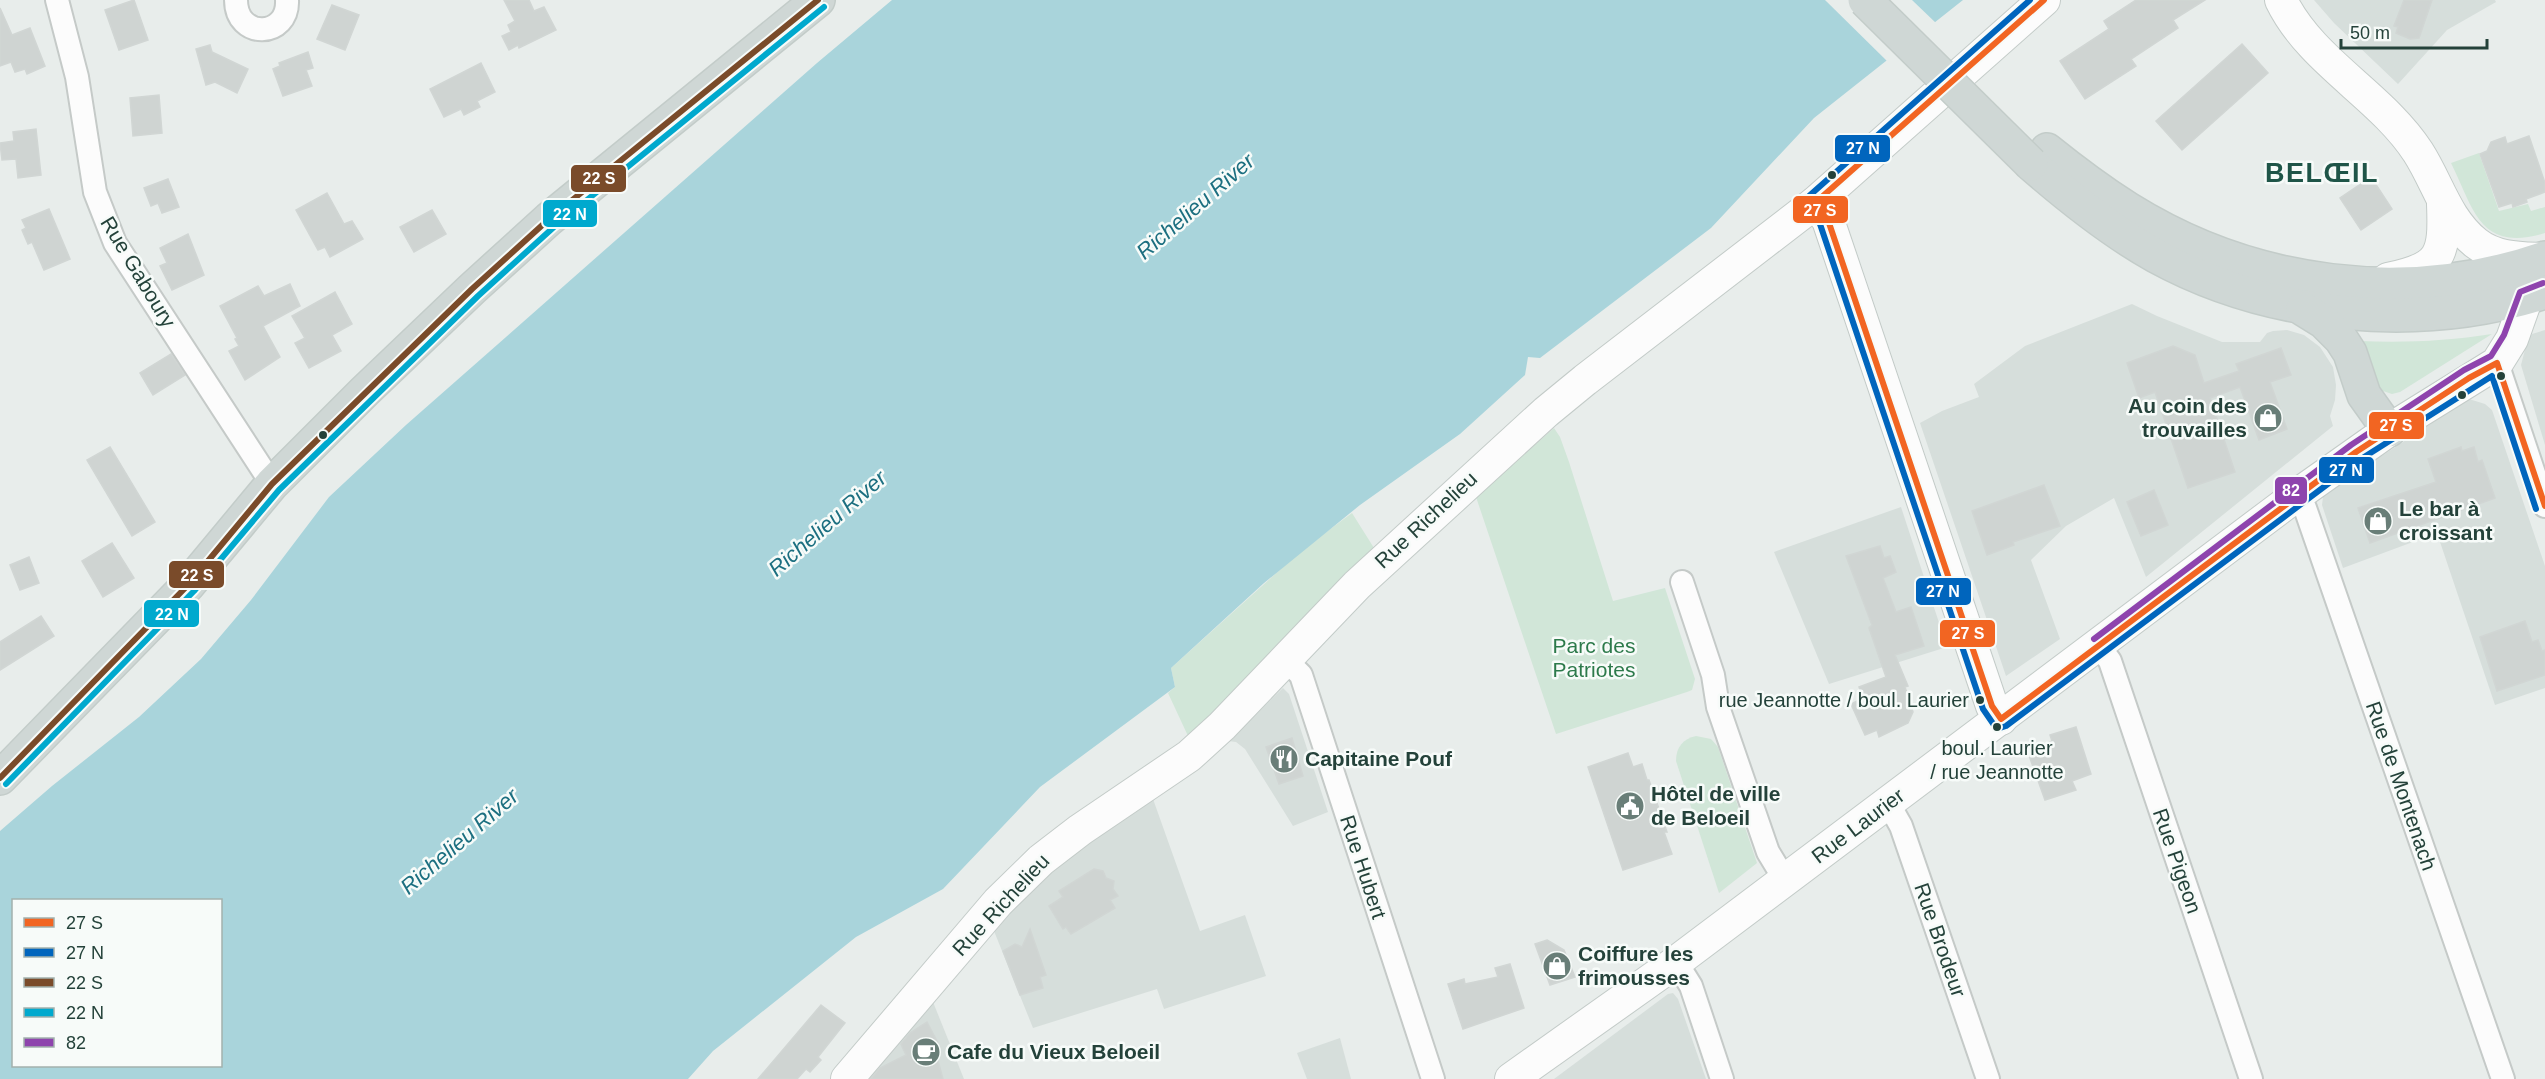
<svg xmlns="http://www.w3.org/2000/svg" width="2545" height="1079" font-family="Arial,sans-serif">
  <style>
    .built { fill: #d6dedb }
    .green { fill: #d1e6d8 }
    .water { fill: #a9d4db; fill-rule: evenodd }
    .pier { fill: #e8edeb }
    .building { fill: #cfd4d2; stroke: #d1d6d4; stroke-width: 1.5 }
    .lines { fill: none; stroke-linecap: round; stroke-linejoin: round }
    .street-casing { stroke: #c5cac8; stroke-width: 26 }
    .secondary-casing { stroke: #c3cbc8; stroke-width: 34 }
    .primary-casing { stroke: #c3ccc9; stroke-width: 36 }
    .street { stroke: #fcfcfc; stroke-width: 22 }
    .secondary { stroke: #fcfcfc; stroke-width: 32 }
    .primary { stroke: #cfd7d5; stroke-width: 33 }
    .primary-bridge-casing { stroke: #c3ccc9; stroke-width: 36; stroke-linecap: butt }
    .primary-bridge { stroke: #cfd7d5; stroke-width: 33 }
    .bus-1-casing { stroke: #f7fbf9; stroke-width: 10 }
    .bus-2-casing { stroke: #f7fbf9; stroke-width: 10 }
    .bus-3-casing { stroke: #f7fbf9; stroke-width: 10 }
    .bus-4-casing { stroke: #f7fbf9; stroke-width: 10 }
    .bus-5-casing { stroke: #f7fbf9; stroke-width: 10 }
    .bus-1 { stroke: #f26522; stroke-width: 6 }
    .bus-2 { stroke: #0065bd; stroke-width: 6 }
    .bus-3 { stroke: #7a4b2a; stroke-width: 6 }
    .bus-4 { stroke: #00a9ce; stroke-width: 6 }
    .bus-5 { stroke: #8e44ad; stroke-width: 6 }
    .bus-dot { fill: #24423a; stroke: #f7fbf9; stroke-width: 2 }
    .labels { text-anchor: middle; stroke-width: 5; stroke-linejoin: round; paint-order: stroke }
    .bus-label { font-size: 20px; fill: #24423a; stroke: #f7fbf9; text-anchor: end }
    .street-label { font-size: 21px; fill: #24423a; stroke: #f7fbf9 }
    .poi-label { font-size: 21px; font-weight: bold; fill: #24423a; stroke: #f7fbf9; text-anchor: start }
    .park-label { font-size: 21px; fill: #2d7a4b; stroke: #f7fbf9 }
    .water-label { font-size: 22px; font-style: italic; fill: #1c6f80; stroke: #f7fbf9 }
    .district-label { font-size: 27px; font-weight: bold; letter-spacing: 1.5px; fill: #1f5548; stroke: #f7fbf9 }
    .line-badge { stroke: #f7fbf9; stroke-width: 2 }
    .badge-label { font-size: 16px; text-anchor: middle; font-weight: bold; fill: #fff }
  </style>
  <rect width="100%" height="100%" fill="#e8edeb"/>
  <g class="built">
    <path d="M 2314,0 L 2495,0 L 2496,2 L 2447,30 L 2398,84 L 2334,23 Z"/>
    <path d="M 2132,304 L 2157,316 L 2222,342 L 2260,342 L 2267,333 L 2273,331 L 2287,330 L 2304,335 L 2320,347 L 2333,367 L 2336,385 L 2335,400 L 2330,416 L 2333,426 L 2146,577 L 2114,498 L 2066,526 L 2031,560 L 2060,639 L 2006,676 L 1920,423 L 1942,411 L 1979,397 L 1974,384 L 2025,346 Z"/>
    <path d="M 2545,330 L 2545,445 L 2521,365 L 2527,342 L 2532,334 Z"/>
    <path d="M 2469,399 L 2485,404 L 2492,410 L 2545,566 L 2545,688 L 2495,705 L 2437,533 L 2343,568 L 2322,505 L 2323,497 L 2337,485 Z"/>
    <path d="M 1901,507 L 1947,647 L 1829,684 L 1774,552 Z"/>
    <path d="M 1283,688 L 1289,694 L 1328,812 L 1293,826 L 1245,749 L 1236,742 L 1228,741 Z"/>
    <path d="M 1153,799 L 1200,931 L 1245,915 L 1266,976 L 1164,1009 L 1157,989 L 1033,1028 L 994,931 L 1035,884 L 1065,858 Z"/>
    <path d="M 1673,993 L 1678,999 L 1706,1079 L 1554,1079 L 1668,994 Z"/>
    <path d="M 933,1002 L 964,1079 L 867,1079 Z"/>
    <path d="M 1340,1038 L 1351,1079 L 1307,1079 L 1297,1053 Z"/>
  </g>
  <g class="green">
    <path d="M 2479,153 L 2499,211 L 2528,204 L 2531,211 L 2545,207 L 2545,233 C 2479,253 2474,209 2451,163 Z"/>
    <path d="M 2492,334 L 2400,392 L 2392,394 L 2380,390 L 2359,341 C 2404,343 2448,341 2492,334 Z"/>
    <path d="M 1554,428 L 1560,437 L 1569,462 L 1613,601 L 1665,588 L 1695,679 L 1692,690 L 1687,692 L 1556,734 L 1476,497 Z"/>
    <path d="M 1352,513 L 1374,548 L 1354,566 L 1237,690 L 1188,736 L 1168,693 L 1175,687 L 1171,668 L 1302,550 Z"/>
    <path d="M 1696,736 L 1711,739 L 1718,747 L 1757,863 L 1719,893 L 1676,761 C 1676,747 1683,739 1696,736 Z"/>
  </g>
  <path class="water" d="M 892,0 L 1963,0 L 1814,118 L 1711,228 L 1540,358 L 1528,357 L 1525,375 L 1460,434 L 1360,505 L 1264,583 L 1171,668 L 1175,687 L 1040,787 L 943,889 L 856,937 L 713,1051 L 688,1079 L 0,1079 L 0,831 L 52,786 L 139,717 L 201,659 L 251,600 L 329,497 L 406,425 L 817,63 ZM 14,900 L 220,900 L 220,1066 L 14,1066 Z"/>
  <path class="pier" d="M 1825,0 L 1912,0 L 1937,24 L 1889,63 Z"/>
  <g class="building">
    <path d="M 134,0 L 148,40 L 119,50 L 105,10 Z"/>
    <path d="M 504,0 L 529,0 L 534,11 L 544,7 L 556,30 L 519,48 L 518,45 L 509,50 L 502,36 L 511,32 L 508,25 L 515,21 Z"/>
    <path d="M 2136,0 L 2205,0 L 2173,20 L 2178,28 L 2131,59 L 2136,66 L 2085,99 L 2060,61 L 2109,29 L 2104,21 Z"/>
    <path d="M 2404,0 L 2432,0 L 2419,38 L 2410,39 L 2396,33 L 2398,27 L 2394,26 Z"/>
    <path d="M 332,5 L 359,15 L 345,50 L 317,39 Z"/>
    <path d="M 0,8 L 12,35 L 30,28 L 45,66 L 27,74 L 25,69 L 15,72 L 11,62 L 0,66 Z"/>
    <path d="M 2242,44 L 2268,73 L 2182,150 L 2156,121 Z"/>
    <path d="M 210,45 L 212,52 L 248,69 L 237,93 L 215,82 L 206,85 L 196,49 Z"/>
    <path d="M 308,52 L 313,68 L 306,70 L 312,86 L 283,96 L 273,69 L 280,66 L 279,63 Z"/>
    <path d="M 481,63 L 495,92 L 477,101 L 480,107 L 464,115 L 461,109 L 444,117 L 430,89 Z"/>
    <path d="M 159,95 L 162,133 L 133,136 L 130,98 Z"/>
    <path d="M 36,129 L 41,175 L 18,178 L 16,159 L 2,160 L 0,143 L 14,141 L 13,132 Z"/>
    <path d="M 2529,136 L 2545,183 L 2545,192 L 2526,199 L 2527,202 L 2513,207 L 2512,203 L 2499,207 L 2480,154 L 2487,151 L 2491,142 L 2505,137 L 2507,144 Z"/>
    <path d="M 2371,177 L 2392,209 L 2361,230 L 2340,198 Z"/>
    <path d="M 168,179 L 179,207 L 162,213 L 158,203 L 151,206 L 144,188 Z"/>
    <path d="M 327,193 L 344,224 L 352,221 L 363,239 L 330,257 L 325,247 L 318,250 L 296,210 Z"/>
    <path d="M 49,209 L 70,259 L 44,270 L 32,242 L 28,244 L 22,230 L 26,228 L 22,220 Z"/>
    <path d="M 432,210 L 446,234 L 414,252 L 400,227 Z"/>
    <path d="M 188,234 L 204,275 L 172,290 L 160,266 L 167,263 L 160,248 Z"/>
    <path d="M 290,284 L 300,306 L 263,326 L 280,357 L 245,380 L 229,351 L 239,346 L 235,339 L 237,338 L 220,306 L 258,286 L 264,296 Z"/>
    <path d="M 335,292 L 352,324 L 332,335 L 341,351 L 309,368 L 295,343 L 305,338 L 292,316 Z"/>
    <path d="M 2173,346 L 2195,355 L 2204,383 L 2239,371 L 2236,364 L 2281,348 L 2291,375 L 2270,382 L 2287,429 L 2259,440 L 2240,387 L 2210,398 L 2235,472 L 2188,488 L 2155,392 L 2139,398 L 2127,363 Z"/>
    <path d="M 171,354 L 185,375 L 153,395 L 140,373 Z"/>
    <path d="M 110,447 L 155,522 L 132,536 L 87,460 Z"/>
    <path d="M 2461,447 L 2462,451 L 2474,447 L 2478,462 L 2482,460 L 2495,498 L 2370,543 L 2358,508 L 2436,482 L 2428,459 Z"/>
    <path d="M 2044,485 L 2060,526 L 2013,542 L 2014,545 L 1987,555 L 1972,511 Z"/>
    <path d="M 2154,490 L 2168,525 L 2141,536 L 2127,502 Z"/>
    <path d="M 112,543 L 134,578 L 103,597 L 82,561 Z"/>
    <path d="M 1880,546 L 1884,558 L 1890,556 L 1896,572 L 1883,578 L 1896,612 L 1911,607 L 1924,646 L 1895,655 L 1908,686 L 1905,687 L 1913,712 L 1908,723 L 1879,737 L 1877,730 L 1865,735 L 1851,704 L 1863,698 L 1859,687 L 1886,677 L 1869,628 L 1872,625 L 1846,556 Z"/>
    <path d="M 29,557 L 39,583 L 20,590 L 10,565 Z"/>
    <path d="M 41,616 L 54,636 L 0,670 L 0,642 Z"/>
    <path d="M 2525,621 L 2532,642 L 2538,640 L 2542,651 L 2545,650 L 2545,675 L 2497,691 L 2480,637 Z"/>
    <path d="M 2076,727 L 2091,774 L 2072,781 L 2076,790 L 2045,800 L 2027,750 L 2052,741 L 2050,735 Z"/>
    <path d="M 1292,738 L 1303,776 L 1279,784 L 1266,747 Z"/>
    <path d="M 1628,753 L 1633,767 L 1642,764 L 1647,780 L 1649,780 L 1667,832 L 1664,832 L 1672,854 L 1623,870 L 1588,767 Z"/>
    <path d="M 1094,869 L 1103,871 L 1106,878 L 1114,881 L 1113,889 L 1118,896 L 1110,900 L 1115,908 L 1071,934 L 1066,927 L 1063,929 L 1049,906 L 1063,897 L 1059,891 Z"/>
    <path d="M 1030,929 L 1046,975 L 1040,977 L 1043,988 L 1020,995 L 1003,951 L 1015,944 L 1022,947 Z"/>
    <path d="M 1547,940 L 1564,950 L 1575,977 L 1550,985 L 1535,944 Z"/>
    <path d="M 1510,964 L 1524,1008 L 1463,1029 L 1448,984 L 1464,979 L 1465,984 L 1498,977 L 1495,968 Z"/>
    <path d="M 821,1005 L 845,1023 L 818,1057 L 821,1060 L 810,1072 L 806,1069 L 797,1079 L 758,1079 Z"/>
    <path d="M 927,1022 L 938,1043 L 934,1046 L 943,1079 L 871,1079 L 880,1068 L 906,1055 L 901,1044 L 910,1033 Z"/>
  </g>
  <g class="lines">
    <g class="street-casing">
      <g id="street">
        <path d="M 57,0 L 77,77 L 95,192 L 115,243 L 272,484"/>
        <path d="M 236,0 C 236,40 289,38 287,0"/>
        <path d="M 2497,363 L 2545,506"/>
        <path d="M 2297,495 L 2305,508 L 2503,1079"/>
        <path d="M 1682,582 L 1713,675 L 1718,707 L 1768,852 L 1785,880"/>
        <path d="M 2099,646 L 2110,661 L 2251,1079"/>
        <path d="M 1286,660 L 1301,675 L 1433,1079"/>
        <path d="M 1888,803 L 1901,826 L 1988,1079"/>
        <path d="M 1676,962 L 1691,986 L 1722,1079"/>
      </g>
    </g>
    <g class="secondary-casing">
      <g id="secondary">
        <path d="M 2281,0 C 2311,62 2381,95 2418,152 C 2438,183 2446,219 2476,243 C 2495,258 2518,258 2541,259"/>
        <path d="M 1815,203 L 1828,220 L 1992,706 L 2001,719"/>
        <path d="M 2388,279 C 2442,268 2445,255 2443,204"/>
        <path d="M 847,1079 L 998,902 L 1041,860 L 1080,830 L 1189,756 L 1222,726 L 1357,585 L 1546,412 L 1585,380 L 1815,203 L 2044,0"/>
        <path d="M 1511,1079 L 1676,962 L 2297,495 L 2389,430 L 2497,363 L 2512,339 L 2527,297"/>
      </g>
    </g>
    <g class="primary-casing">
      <g id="primary">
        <path d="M 2047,150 C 2073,171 2100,191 2128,209 C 2253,287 2406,306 2545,258"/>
        <path d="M 2031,164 C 2070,198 2111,231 2156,256 C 2271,319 2420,332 2545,292"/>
        <path d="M 2303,309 L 2324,322 L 2341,339 L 2350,353 L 2364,395 L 2389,430"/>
        <path d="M 0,778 L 188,585 L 272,484 L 365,391 L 472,289 L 549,219 L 818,0"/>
      </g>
    </g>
    <use href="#street" class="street"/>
    <use href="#secondary" class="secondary"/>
    <use href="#primary" class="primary"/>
    <g class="primary-bridge-casing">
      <path id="primary-bridge" d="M 1865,0 L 2031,164"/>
    </g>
    <use href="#primary-bridge" class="primary-bridge"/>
    <g class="bus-1-casing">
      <path id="bus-1" d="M 2044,0 L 1815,203 L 1828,220 L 1992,706 L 2001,719 L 2356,452 L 2469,378 L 2497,363 L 2545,506"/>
    </g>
    <g class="bus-2-casing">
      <path id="bus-2" d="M 2030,0 L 1809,196 L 1806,203 L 1820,224 L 1983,709 L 1994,725 L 2000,728 L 2006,726 L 2361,459 L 2492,376 L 2536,509"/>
    </g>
    <g class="bus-3-casing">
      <path id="bus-3" d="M 0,778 L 188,585 L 272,484 L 472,289 L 549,219 L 818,0"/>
    </g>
    <g class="bus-4-casing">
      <path id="bus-4" d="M 6,784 L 194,591 L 279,490 L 478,296 L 555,226 L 824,7"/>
    </g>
    <g class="bus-5-casing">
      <path id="bus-5" d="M 2094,639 L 2351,445 L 2464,370 L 2491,356 L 2504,335 L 2520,292 L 2543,283"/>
    </g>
    <use href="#bus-1" class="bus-1"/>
    <use href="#bus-2" class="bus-2"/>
    <use href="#bus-3" class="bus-3"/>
    <use href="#bus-4" class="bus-4"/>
    <use href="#bus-5" class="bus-5"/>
  </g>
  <defs>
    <g id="shop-disc" transform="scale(1.5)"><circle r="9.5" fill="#697e78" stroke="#f7fbf9"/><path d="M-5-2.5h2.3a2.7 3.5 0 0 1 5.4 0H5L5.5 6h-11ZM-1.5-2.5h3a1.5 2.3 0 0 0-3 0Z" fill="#fff"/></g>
    <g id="restaurant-disc" transform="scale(1.5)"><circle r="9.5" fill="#697e78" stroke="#f7fbf9"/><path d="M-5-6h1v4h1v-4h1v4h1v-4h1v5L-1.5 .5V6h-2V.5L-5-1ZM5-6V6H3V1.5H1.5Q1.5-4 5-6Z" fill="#fff"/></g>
    <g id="civic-disc" transform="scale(1.5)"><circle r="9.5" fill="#697e78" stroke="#f7fbf9"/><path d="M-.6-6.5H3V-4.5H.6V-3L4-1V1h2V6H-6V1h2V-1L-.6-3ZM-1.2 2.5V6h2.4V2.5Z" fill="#fff"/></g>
    <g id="cafe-disc" transform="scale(1.5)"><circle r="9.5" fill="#697e78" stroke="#f7fbf9"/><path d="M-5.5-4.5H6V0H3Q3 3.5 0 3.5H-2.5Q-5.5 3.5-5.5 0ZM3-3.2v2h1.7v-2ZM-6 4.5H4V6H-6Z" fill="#fff"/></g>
  </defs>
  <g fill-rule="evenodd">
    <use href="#shop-disc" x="2268" y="418"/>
    <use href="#shop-disc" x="2378" y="521"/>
    <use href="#restaurant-disc" x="1284" y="759"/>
    <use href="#civic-disc" x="1630" y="806"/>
    <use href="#shop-disc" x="1557" y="966"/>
    <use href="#cafe-disc" x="926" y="1052"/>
  </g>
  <g class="bus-dot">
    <circle cx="1832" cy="175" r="5"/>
    <circle cx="2501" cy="376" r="5"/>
    <circle cx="2462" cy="395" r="5"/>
    <circle cx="323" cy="435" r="5"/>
    <circle cx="1980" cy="700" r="5"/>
    <circle cx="1997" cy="727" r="5"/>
  </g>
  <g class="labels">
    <g class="bus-label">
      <text x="1969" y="707">rue Jeannotte / boul. Laurier</text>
      <text x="1997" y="755" text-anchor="middle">boul. Laurier<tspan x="1997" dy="24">/ rue Jeannotte</tspan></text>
    </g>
    <g class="street-label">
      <text transform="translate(138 272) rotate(59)" y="7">Rue Gaboury</text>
      <text transform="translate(1426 520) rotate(-43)" y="7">Rue Richelieu</text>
      <text transform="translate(2401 786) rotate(71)" y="7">Rue de Montenach</text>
      <text transform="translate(1858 826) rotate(-37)" y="7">Rue Laurier</text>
      <text transform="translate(2177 861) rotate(71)" y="7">Rue Pigeon</text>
      <text transform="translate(1363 867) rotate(72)" y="7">Rue Hubert</text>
      <text transform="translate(1001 905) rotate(-47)" y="7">Rue Richelieu</text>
      <text transform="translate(1940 940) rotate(71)" y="7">Rue Brodeur</text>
    </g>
    <g class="poi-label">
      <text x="2247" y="413" text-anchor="end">Au coin des<tspan x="2247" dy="24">trouvailles</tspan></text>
      <text x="2399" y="516">Le bar à<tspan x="2399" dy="24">croissant</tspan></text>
      <text x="1305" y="766">Capitaine Pouf</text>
      <text x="1651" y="801">Hôtel de ville<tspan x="1651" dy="24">de Beloeil</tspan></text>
      <text x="1578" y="961">Coiffure les<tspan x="1578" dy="24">frimousses</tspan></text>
      <text x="947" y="1059">Cafe du Vieux Beloeil</text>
    </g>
    <g class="park-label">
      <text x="1594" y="653">Parc des<tspan x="1594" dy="24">Patriotes</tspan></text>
    </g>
    <g class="water-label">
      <text transform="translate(1195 206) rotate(-41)" y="8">Richelieu River</text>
      <text transform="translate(827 523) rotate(-41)" y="8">Richelieu River</text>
      <text transform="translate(459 841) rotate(-41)" y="8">Richelieu River</text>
    </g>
    <g class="district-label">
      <text x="2322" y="182">BELŒIL</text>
    </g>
  </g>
  <g class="line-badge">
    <rect x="1834" y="134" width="57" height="29" rx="6" fill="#0065bd"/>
    <rect x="570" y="164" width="57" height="29" rx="6" fill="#7a4b2a"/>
    <rect x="1792" y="195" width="57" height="29" rx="6" fill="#f26522"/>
    <rect x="542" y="199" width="56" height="29" rx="6" fill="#00a9ce"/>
    <rect x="2368" y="411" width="57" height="29" rx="6" fill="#f26522"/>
    <rect x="2318" y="456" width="57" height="28" rx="6" fill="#0065bd"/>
    <rect x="2274" y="476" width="34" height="29" rx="6" fill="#8e44ad"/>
    <rect x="168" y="560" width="57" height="29" rx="6" fill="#7a4b2a"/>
    <rect x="1915" y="577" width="57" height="29" rx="6" fill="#0065bd"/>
    <rect x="143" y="599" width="57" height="29" rx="6" fill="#00a9ce"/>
    <rect x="1939" y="619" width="57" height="29" rx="6" fill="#f26522"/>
  </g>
  <g class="badge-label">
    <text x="1863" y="154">27 N</text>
    <text x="599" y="184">22 S</text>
    <text x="1820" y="216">27 S</text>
    <text x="570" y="220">22 N</text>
    <text x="2396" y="431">27 S</text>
    <text x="2346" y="476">27 N</text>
    <text x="2291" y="496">82</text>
    <text x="197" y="581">22 S</text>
    <text x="1943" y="597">27 N</text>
    <text x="172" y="620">22 N</text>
    <text x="1968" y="639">27 S</text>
  </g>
  <rect x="12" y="899" width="210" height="168" fill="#f7fbf9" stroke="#a3b1ad" stroke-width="1.5"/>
  <rect x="24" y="918" width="30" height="9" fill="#f26522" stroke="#a3b1ad" stroke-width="1.5"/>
  <text x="66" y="929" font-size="18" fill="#24423a">27 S</text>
  <rect x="24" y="948" width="30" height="9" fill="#0065bd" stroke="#a3b1ad" stroke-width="1.5"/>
  <text x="66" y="959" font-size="18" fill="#24423a">27 N</text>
  <rect x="24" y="978" width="30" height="9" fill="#7a4b2a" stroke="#a3b1ad" stroke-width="1.5"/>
  <text x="66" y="989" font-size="18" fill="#24423a">22 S</text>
  <rect x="24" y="1008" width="30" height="9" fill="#00a9ce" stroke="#a3b1ad" stroke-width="1.5"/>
  <text x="66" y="1019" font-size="18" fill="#24423a">22 N</text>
  <rect x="24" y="1038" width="30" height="9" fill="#8e44ad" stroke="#a3b1ad" stroke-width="1.5"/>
  <text x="66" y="1049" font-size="18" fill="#24423a">82</text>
  <path d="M2341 39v9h146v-9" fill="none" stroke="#24423a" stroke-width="3"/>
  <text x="2350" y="39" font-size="18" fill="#24423a" stroke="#f7fbf9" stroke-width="4.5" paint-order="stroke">50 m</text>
</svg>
